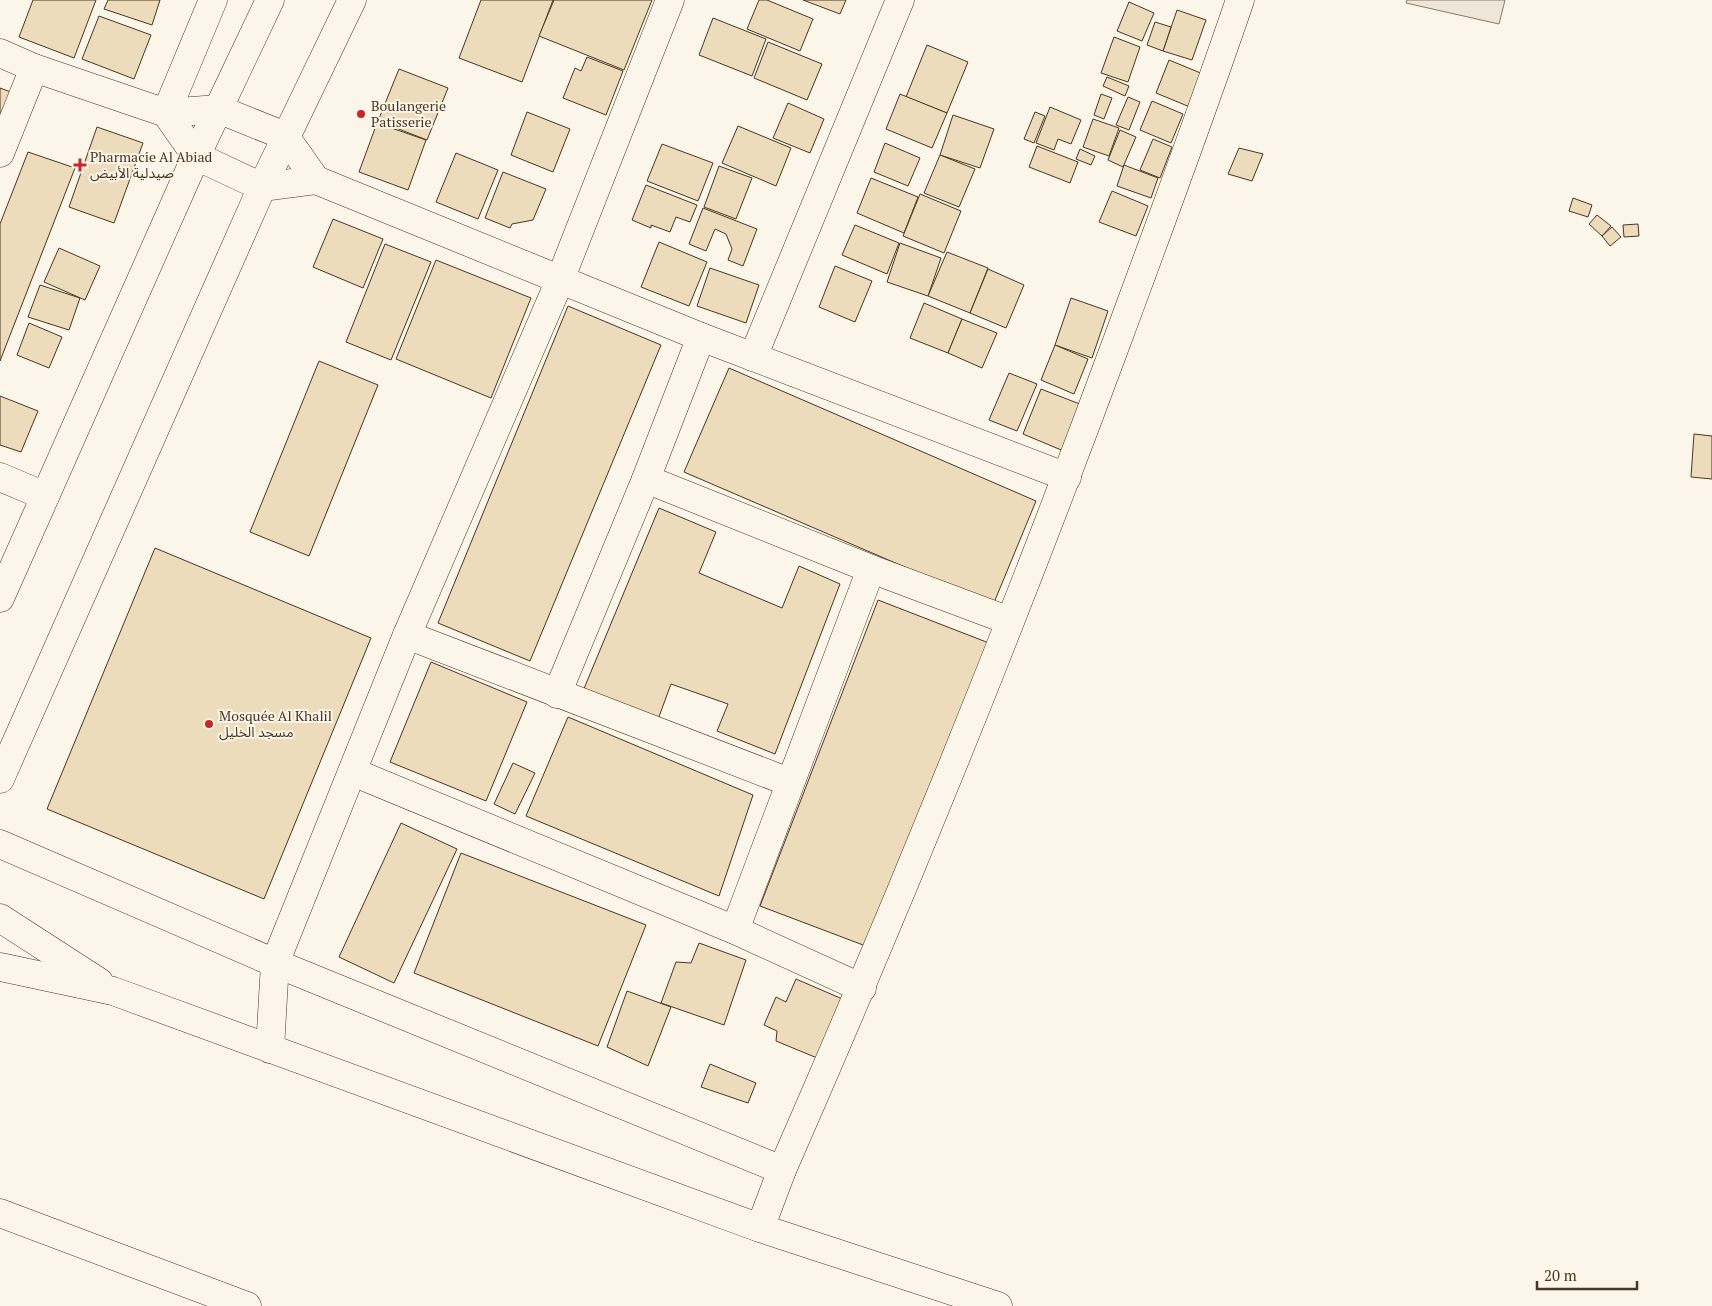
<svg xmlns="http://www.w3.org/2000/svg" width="1712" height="1306" font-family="'PT Serif','Noto Sans Arabic',serif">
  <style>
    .green { fill: #ede6d9; stroke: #887966 }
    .building { fill: #ecdcbc; stroke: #4a3520 }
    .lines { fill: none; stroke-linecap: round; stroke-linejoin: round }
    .minor-casing { stroke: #4a3520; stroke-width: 29 }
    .major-casing { stroke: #4a3520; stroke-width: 29 }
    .minor { stroke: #fbf6e9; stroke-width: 28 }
    .major { stroke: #fbf6e9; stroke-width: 28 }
    .poi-dot { fill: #c62828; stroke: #fbf6e9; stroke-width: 2 }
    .labels { text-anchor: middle; stroke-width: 4; stroke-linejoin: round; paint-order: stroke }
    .poi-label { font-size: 14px; fill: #4a3520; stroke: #fbf6e9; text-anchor: start }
  </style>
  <rect width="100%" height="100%" fill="#fbf6e9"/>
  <path class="green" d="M 1407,0 L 1505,0 L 1499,24 L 1406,3 Z"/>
  <g class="building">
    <path d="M 33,0 L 96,0 L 74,58 L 19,37 Z"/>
    <path d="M 108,0 L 160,0 L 152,25 L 104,9 Z"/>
    <path d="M 481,0 L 553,0 L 522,82 L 459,58 Z"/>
    <path d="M 554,0 L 652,0 L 624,70 L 539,36 Z"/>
    <path d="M 759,0 L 767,0 L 813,19 L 800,51 L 747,29 Z"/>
    <path d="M 803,0 L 846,0 L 840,14 Z"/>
    <path d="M 1129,2 L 1154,13 L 1142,41 L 1117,31 Z"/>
    <path d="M 1177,10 L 1206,20 L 1192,60 L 1163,51 Z"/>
    <path d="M 99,16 L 151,35 L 134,79 L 82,59 Z"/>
    <path d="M 713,18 L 766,39 L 752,76 L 699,55 Z"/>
    <path d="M 1155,22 L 1171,27 L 1163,51 L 1147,45 Z"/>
    <path d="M 1114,37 L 1140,47 L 1128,82 L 1101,73 Z"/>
    <path d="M 768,42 L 822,64 L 807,100 L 754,78 Z"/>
    <path d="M 927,45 L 968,62 L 947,113 L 906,97 Z"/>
    <path d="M 587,57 L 623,71 L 606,115 L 563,98 L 575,68 L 581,71 Z"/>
    <path d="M 1169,60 L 1203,74 L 1190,107 L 1156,93 Z"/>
    <path d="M 399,69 L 448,88 L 427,140 L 378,121 Z"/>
    <path d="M 1107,77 L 1129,86 L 1125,96 L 1103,86 Z"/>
    <path d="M 0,88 L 11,92 L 0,120 Z"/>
    <path d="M 900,94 L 947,113 L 932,148 L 886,129 Z"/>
    <path d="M 1101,94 L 1112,98 L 1104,119 L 1094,115 Z"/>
    <path d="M 1128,97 L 1140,102 L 1129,130 L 1116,125 Z"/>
    <path d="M 1152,101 L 1183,114 L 1171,143 L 1140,130 Z"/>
    <path d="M 788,103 L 824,119 L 810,153 L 773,138 Z"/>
    <path d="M 1050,107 L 1081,120 L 1071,144 L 1058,139 L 1054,150 L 1036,143 Z"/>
    <path d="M 527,112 L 570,129 L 553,172 L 511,155 Z"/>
    <path d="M 1035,112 L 1045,116 L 1034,143 L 1024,139 Z"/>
    <path d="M 953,115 L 994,129 L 980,168 L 940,155 Z"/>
    <path d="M 1093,119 L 1119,128 L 1109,156 L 1083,147 Z"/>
    <path d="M 377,123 L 426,140 L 408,190 L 359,172 Z"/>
    <path d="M 738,126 L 791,148 L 776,186 L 722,163 Z"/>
    <path d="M 97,127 L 143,143 L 114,223 L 69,207 Z"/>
    <path d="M 1120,130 L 1136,137 L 1123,167 L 1108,160 Z"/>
    <path d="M 1153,139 L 1172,147 L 1160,178 L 1140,170 Z"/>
    <path d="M 885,143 L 920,158 L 908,186 L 874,172 Z"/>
    <path d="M 662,144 L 713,163 L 698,201 L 647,181 Z"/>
    <path d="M 1037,146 L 1078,162 L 1070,183 L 1029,167 Z"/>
    <path d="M 1239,148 L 1263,154 L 1252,181 L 1228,174 Z"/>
    <path d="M 1080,149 L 1095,156 L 1091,165 L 1076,159 Z"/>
    <path d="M 28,152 L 75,168 L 0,361 L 0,224 Z"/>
    <path d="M 456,153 L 498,170 L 478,219 L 436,202 Z"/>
    <path d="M 940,155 L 975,169 L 959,207 L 924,193 Z"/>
    <path d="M 1124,165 L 1158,178 L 1151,198 L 1117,186 Z"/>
    <path d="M 719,166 L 752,178 L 736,219 L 704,207 Z"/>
    <path d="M 503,172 L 546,189 L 533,220 L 512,224 L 510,228 L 485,218 Z"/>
    <path d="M 871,178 L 918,197 L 904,233 L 857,213 Z"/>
    <path d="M 646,185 L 697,205 L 690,222 L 676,217 L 670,232 L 651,225 L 651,228 L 632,220 Z"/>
    <path d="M 1112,191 L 1148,206 L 1136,236 L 1099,222 Z"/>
    <path d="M 920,194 L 961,211 L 944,253 L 903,236 Z"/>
    <path d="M 1573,198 L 1592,205 L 1588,217 L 1569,211 Z"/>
    <path d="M 703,208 L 757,229 L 743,266 L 728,260 L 732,249 L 726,234 L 715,229 L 706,251 L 689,244 Z"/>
    <path d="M 1597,215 L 1611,226 L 1602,236 L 1589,224 Z"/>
    <path d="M 333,219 L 383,239 L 363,288 L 313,267 Z"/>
    <path d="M 1638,224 L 1639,236 L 1624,237 L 1623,225 Z"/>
    <path d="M 855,225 L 899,243 L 887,274 L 842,255 Z"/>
    <path d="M 1612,227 L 1621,237 L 1610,246 L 1602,236 Z"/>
    <path d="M 659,242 L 707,262 L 689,306 L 641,287 Z"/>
    <path d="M 900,243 L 941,258 L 928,296 L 887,282 Z"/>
    <path d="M 385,244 L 431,262 L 391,360 L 346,342 Z"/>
    <path d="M 59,248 L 100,266 L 85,300 L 44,282 Z"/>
    <path d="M 947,252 L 988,268 L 970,313 L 928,296 Z"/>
    <path d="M 436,260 L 531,298 L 491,398 L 396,359 Z"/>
    <path d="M 835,266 L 872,281 L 855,322 L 819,307 Z"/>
    <path d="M 710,268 L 759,285 L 746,323 L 697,306 Z"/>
    <path d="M 988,269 L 1024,285 L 1006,328 L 970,313 Z"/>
    <path d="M 40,285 L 80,298 L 69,330 L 28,317 Z"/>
    <path d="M 1071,298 L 1108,311 L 1092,358 L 1055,345 Z"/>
    <path d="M 924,303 L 962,319 L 948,353 L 910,338 Z"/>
    <path d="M 568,306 L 661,345 L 530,661 L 438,623 Z"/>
    <path d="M 962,319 L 997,333 L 982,368 L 948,353 Z"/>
    <path d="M 29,323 L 62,337 L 49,368 L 17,355 Z"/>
    <path d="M 1055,345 L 1088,359 L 1074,394 L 1041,380 Z"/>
    <path d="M 319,361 L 378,385 L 309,556 L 250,532 Z"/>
    <path d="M 729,368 L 1036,501 L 993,605 L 684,472 Z"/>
    <path d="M 1009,373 L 1037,384 L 1017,431 L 989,420 Z"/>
    <path d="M 1041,389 L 1085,406 L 1066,452 L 1023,434 Z"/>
    <path d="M 0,396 L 38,411 L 21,452 L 0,445 Z"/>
    <path d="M 1694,434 L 1712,436 L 1712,479 L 1691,477 Z"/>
    <path d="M 659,508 L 716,532 L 699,573 L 782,608 L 799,566 L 840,584 L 775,754 L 717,731 L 728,704 L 671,684 L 657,722 L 583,691 Z"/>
    <path d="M 155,548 L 371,638 L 264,899 L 47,809 Z"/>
    <path d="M 878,600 L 989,643 L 871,948 L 760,906 Z"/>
    <path d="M 431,662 L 527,702 L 486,801 L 390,762 Z"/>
    <path d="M 568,717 L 753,795 L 719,896 L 526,816 Z"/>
    <path d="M 513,763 L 535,773 L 515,814 L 494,804 Z"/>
    <path d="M 401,823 L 457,849 L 394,983 L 339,957 Z"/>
    <path d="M 461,853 L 646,925 L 598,1046 L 414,973 Z"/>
    <path d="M 699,943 L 746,960 L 724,1025 L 661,1003 L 676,962 L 691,963 Z"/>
    <path d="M 796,979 L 847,1001 L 822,1060 L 776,1041 L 777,1031 L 764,1025 L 776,997 L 786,1002 Z"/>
    <path d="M 627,991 L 671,1007 L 648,1066 L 607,1047 Z"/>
    <path d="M 710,1064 L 756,1083 L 748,1103 L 701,1087 Z"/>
  </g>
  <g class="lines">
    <g class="minor-casing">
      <g id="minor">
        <path d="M 0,53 L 34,68 L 166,113 L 218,109 L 285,136 L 316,180"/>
        <path d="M 166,113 L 196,156 L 262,187 L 316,180 L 701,337 L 1067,477"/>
        <path d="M 166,113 L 213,0"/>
        <path d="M 0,153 L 34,68"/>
        <path d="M 753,357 L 900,0"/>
        <path d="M 0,477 L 45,496"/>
        <path d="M 646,479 L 871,569 L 1010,621"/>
        <path d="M 0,598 L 196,156 L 270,0"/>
        <path d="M 407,635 L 789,782"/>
        <path d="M 557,694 L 646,479 L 701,337"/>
        <path d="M 353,772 L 735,930 L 862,988"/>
        <path d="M 0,779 L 262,187 L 352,0"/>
        <path d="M 0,844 L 275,963 L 782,1170 C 903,894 1016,615 1120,333 C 1161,222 1202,112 1240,0"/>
        <path d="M 735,930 L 871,569"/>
        <path d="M 270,1049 L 275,963 L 407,635 L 560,280 L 670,0"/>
        <path d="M 0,1213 L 247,1306"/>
        <path d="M 760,1228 L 782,1170"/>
      </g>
    </g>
    <g class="major-casing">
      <g id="major">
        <path d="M 0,918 L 99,982"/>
        <path d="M 0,967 L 113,991 L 760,1228 L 998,1306"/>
      </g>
    </g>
    <use href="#minor" class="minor"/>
    <use href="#major" class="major"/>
  </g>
  <g class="poi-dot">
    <circle cx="361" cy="114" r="5"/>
    <path d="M77.5 157.5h5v5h5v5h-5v5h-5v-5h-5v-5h5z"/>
    <circle cx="209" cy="724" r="5"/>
  </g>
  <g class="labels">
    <g class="poi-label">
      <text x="371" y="111">Boulangerie<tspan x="371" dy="16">Patisserie</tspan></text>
      <text x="90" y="162">Pharmacie Al Abiad<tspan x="90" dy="16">صيدلية الأبيض</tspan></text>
      <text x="219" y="721">Mosquée Al Khalil<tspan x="219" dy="16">مسجد الخليل</tspan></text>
    </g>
  </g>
  <path d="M1537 1281v8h100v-8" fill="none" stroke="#4a3520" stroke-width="2.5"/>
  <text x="1544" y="1281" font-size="15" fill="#4a3520" stroke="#fbf6e9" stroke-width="4" paint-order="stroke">20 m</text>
</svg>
